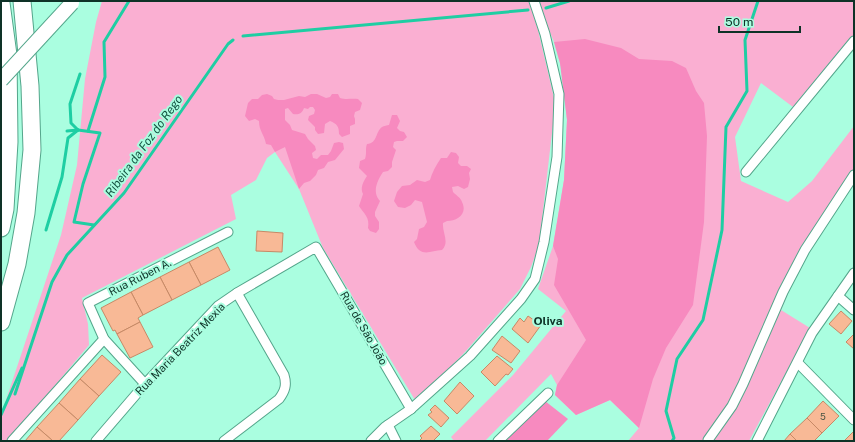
<svg xmlns="http://www.w3.org/2000/svg" width="855" height="442" font-family="'Public Sans',sans-serif">
  <style>
    .green { fill: #faafd2 }
    .forest { fill: #f78abf }
    .lines { fill: none; stroke-linecap: round; stroke-linejoin: round }
    .stream { stroke: #1ecea3; stroke-width: 3 }
    .building { fill: #f8b996; stroke: #c78966 }
    .street-casing { stroke: #54a68b; stroke-width: 11 }
    .highway-casing { stroke: #54a68b; stroke-width: 19 }
    .street { stroke: #fff; stroke-width: 9 }
    .highway { stroke: #fff; stroke-width: 17 }
    .primary-bridge-casing { stroke: #54a68b; stroke-width: 16; stroke-linecap: butt }
    .primary-bridge { stroke: #fff; stroke-width: 14 }
    .labels { text-anchor: middle; stroke-width: 4; stroke-linejoin: round; paint-order: stroke }
    .number-label { font-size: 9px; fill: #485443 }
    .street-label { font-size: 11px; fill: #0e3227; stroke: #aafee0 }
    .water-label { font-size: 12px; font-style: italic; fill: #155543; stroke: #aafee0 }
    .neighbourhood-label { font-size: 12px; font-weight: bold; fill: #0e3227; stroke: #aafee0 }
  </style>
  <rect width="100%" height="100%" fill="#aafee0"/>
  <g class="green">
    <path d="M 102,1 L 529,1 L 538,30 L 555,102 L 555,107 L 539,245 L 531,267 L 520,289 L 466,351 L 427,391 L 415,400 L 323,248 L 299,189 L 275,152 L 267,158 L 256,180 L 231,195 L 236,219 L 82,298 L 88,324 L 89,345 L 8,441 L 1,441 L 1,415 L 61,235 L 77,165 L 85,79 L 96,22 Z"/>
    <path d="M 537,1 L 854,1 L 854,36 L 793,107 L 761,83 L 735,137 L 741,181 L 788,202 L 812,181 L 854,126 L 854,171 L 816,228 L 781,310 L 810,328 L 749,441 L 628,441 L 639,428 L 610,400 L 576,415 L 555,395 L 557,385 L 551,374 L 485,441 L 454,441 L 451,437 L 513,375 L 566,311 L 538,289 L 553,246 L 564,180 L 567,120 L 561,67 L 554,42 Z"/>
  </g>
  <g class="forest">
    <path d="M 585,39 L 621,48 L 639,59 L 672,61 L 686,68 L 696,91 L 704,103 L 707,136 L 704,222 L 693,305 L 666,348 L 653,379 L 639,428 L 610,400 L 576,415 L 555,395 L 557,385 L 586,340 L 554,285 L 558,259 L 553,246 L 564,180 L 567,120 L 560,63 L 554,42 Z"/>
    <path d="M 267,94 L 272,96 L 274,99 L 278,100 L 284,100 L 299,96 L 305,97 L 311,94 L 317,94 L 326,98 L 330,97 L 332,94 L 338,94 L 340,98 C 347,100 351,98 358,99 L 362,103 L 360,110 L 355,112 L 354,116 L 355,119 L 355,124 L 350,126 L 350,134 L 342,137 L 339,134 C 339,126 337,124 330,121 L 325,124 L 324,133 L 318,134 L 315,130 L 315,127 L 308,120 L 309,116 L 314,114 L 315,110 L 313,107 L 310,107 L 308,109 L 304,108 C 302,114 298,115 293,114 L 288,108 L 285,109 L 285,120 L 290,125 L 292,130 L 305,134 L 308,139 L 315,146 L 316,150 L 312,153 L 313,158 L 317,159 L 321,155 L 328,155 L 331,151 L 334,143 L 339,142 L 343,143 L 344,149 L 335,160 L 328,162 L 324,168 L 318,170 L 316,175 L 310,181 L 304,183 L 299,189 L 285,147 L 275,152 L 271,145 L 266,144 C 264,134 259,131 259,121 L 255,119 L 249,121 L 245,116 L 248,103 L 252,99 L 258,99 L 262,95 Z"/>
    <path d="M 392,115 L 397,115 L 400,121 L 397,128 L 400,131 L 404,132 L 407,137 L 403,141 L 397,141 L 394,142 L 393,147 L 396,150 L 392,162 L 392,167 L 388,171 L 383,172 C 377,181 372,192 380,201 L 375,212 L 375,216 L 379,222 L 379,229 L 376,233 L 370,231 L 368,228 C 370,217 364,214 359,206 L 363,194 C 360,188 363,182 367,176 L 359,168 L 360,161 L 365,159 C 367,153 365,149 367,144 C 378,143 375,132 382,127 C 384,126 387,125 389,125 Z"/>
    <path d="M 451,152 L 456,153 L 459,157 L 458,163 L 461,166 L 467,166 L 471,169 L 469,173 L 470,179 L 468,187 L 464,189 L 458,186 L 452,187 L 453,192 C 456,195 461,198 462,202 C 468,214 457,221 447,221 L 443,223 C 442,233 450,242 442,250 C 430,251 420,258 414,242 L 417,239 L 419,229 L 424,227 L 427,222 L 422,202 L 415,200 L 411,205 L 405,208 L 398,207 L 394,201 L 397,192 L 402,186 L 410,185 L 417,180 L 425,182 L 430,180 C 432,173 436,165 441,158 L 447,158 Z"/>
    <path d="M 545,401 L 568,419 L 547,441 L 505,441 Z"/>
  </g>
  <g class="lines">
    <g class="stream">
      <path d="M 546,8 L 569,1"/>
      <path d="M 243,36 L 528,10"/>
      <path d="M 78,130 L 71,123 L 70,104 L 80,74"/>
      <path d="M 67,131 L 78,130"/>
      <path d="M 88,131 L 105,77 L 104,42 L 129,1"/>
      <path d="M 46,230 L 62,177 L 68,138 L 78,130 L 100,133 L 83,184 L 74,222 L 94,225"/>
      <path d="M 15,394 L 52,282 L 67,255 L 124,193 L 228,44 L 233,40"/>
      <path d="M 1,415 L 22,368"/>
      <path d="M 672,441 L 674,438 L 666,411 L 677,359 L 703,320 L 722,230 L 726,127 L 747,91 L 745,40 L 758,1"/>
    </g>
  </g>
  <g class="building">
    <path d="M 257,231 L 283,233 L 282,252 L 256,251 Z"/>
    <path d="M 218,247 L 230,270 L 201,285 L 189,262 Z"/>
    <path d="M 189,262 L 201,285 L 172,300 L 160,277 Z"/>
    <path d="M 160,277 L 172,300 L 143,315 L 131,292 Z"/>
    <path d="M 131,292 L 143,315 L 138,318 L 140,322 L 117,334 L 115,330 L 113,331 L 101,308 Z"/>
    <path d="M 841,311 L 852,321 L 841,334 L 829,324 Z"/>
    <path d="M 528,316 L 541,325 L 528,343 L 512,329 L 520,318 L 524,322 Z"/>
    <path d="M 140,322 L 153,347 L 130,358 L 117,334 Z"/>
    <path d="M 854,334 L 854,349 L 846,342 Z"/>
    <path d="M 502,336 L 520,351 L 511,363 L 492,350 Z"/>
    <path d="M 102,355 L 121,372 L 99,396 L 80,379 Z"/>
    <path d="M 497,356 L 513,369 L 508,375 L 506,374 L 495,386 L 481,372 Z"/>
    <path d="M 80,379 L 99,396 L 78,420 L 59,403 Z"/>
    <path d="M 460,382 L 474,396 L 457,414 L 444,401 Z"/>
    <path d="M 823,401 L 839,416 L 822,433 L 807,418 Z"/>
    <path d="M 59,403 L 78,420 L 59,441 L 53,441 L 37,427 Z"/>
    <path d="M 435,405 L 449,418 L 441,427 L 428,415 L 432,412 L 430,410 Z"/>
    <path d="M 807,418 L 822,433 L 814,441 L 797,441 L 790,434 Z"/>
    <path d="M 431,426 L 440,434 L 433,441 L 419,441 L 422,438 L 420,436 Z"/>
    <path d="M 37,427 L 53,441 L 25,441 Z"/>
    <path d="M 854,431 L 854,441 L 844,441 Z"/>
    <path d="M 790,434 L 797,441 L 784,441 Z"/>
  </g>
  <g class="lines">
    <g class="street-casing">
      <g id="street">
        <path d="M 746,172 L 854,41"/>
        <path d="M 838,296 L 854,310"/>
        <path d="M 798,363 L 854,420"/>
        <path d="M 145,384 L 104,339 L 88,303 L 228,232"/>
        <path d="M 388,425 L 396,441"/>
        <path d="M 708,440 L 732,406 L 743,384 L 783,292 L 805,250 L 854,175"/>
        <path d="M 12,441 L 104,339"/>
        <path d="M 96,441 L 145,384 L 218,306 L 237,293 L 316,247 L 411,409"/>
        <path d="M 224,441 L 279,399 C 285,391 287,385 284,375 L 237,293"/>
        <path d="M 371,441 L 385,427 L 411,409 L 470,356 L 521,299 L 535,279 L 544,242 L 557,157 L 559,94 L 545,34 L 534,1"/>
        <path d="M 498,441 L 548,393"/>
        <path d="M 757,441 L 812,333 L 854,273"/>
      </g>
    </g>
    <g class="highway-casing">
      <g id="highway">
        <path d="M 1,3 L 8,55 L 9,142 L 5,209 L 1,228"/>
        <path d="M 1,322 L 17,264 L 26,213 L 32,150 L 30,86 L 22,1"/>
      </g>
    </g>
    <use href="#street" class="street"/>
    <use href="#highway" class="highway"/>
    <g class="primary-bridge-casing">
      <path id="primary-bridge" d="M 1,80 L 72,3"/>
    </g>
    <use href="#primary-bridge" class="primary-bridge"/>
  </g>
  <g class="labels">
    <g class="number-label">
      <text x="823" y="420">5</text>
    </g>
    <g class="street-label">
      <text transform="translate(140 277) rotate(-27)" y="4">Rua Ruben A.</text>
      <text transform="translate(364 328) rotate(60)" y="4">Rua de São João</text>
      <text transform="translate(180 349) rotate(-46)" y="4">Rua Maria Beatriz Mexia</text>
    </g>
    <g class="water-label">
      <text transform="translate(144 146) rotate(-54)" y="4">Ribeira da Foz do Rego</text>
    </g>
    <g class="neighbourhood-label">
      <text x="548" y="325">Oliva</text>
    </g>
  </g>
  <rect width="855" height="442" fill="none" stroke="#0e3227" stroke-width="4"/>
  <path d="M719 26v6h81v-6" fill="none" stroke="#0e3227" stroke-width="2"/>
  <text x="725" y="26" font-size="12" fill="#0e3227" stroke="#aafee0" stroke-width="3" paint-order="stroke">50 m</text>
</svg>
